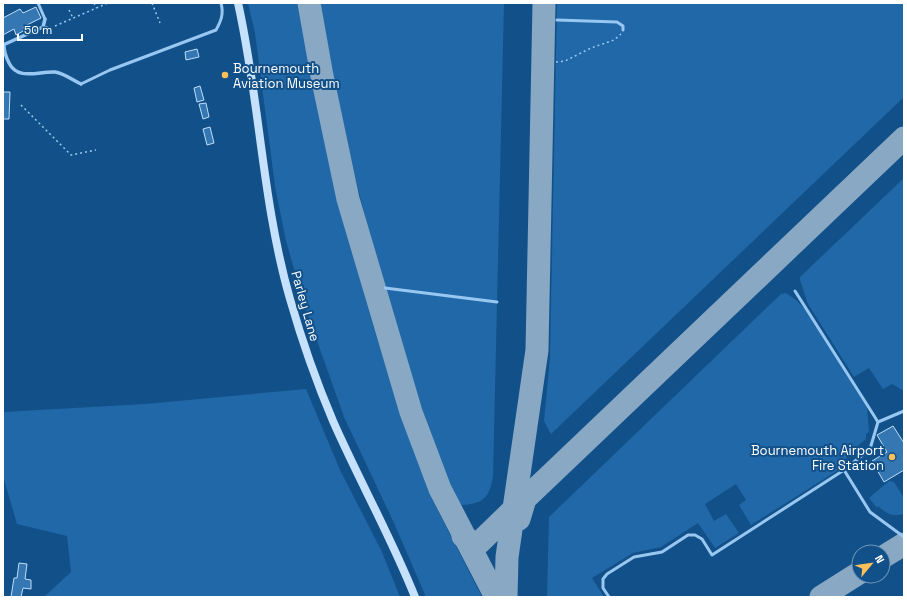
<svg xmlns="http://www.w3.org/2000/svg" width="907" height="600" font-family="'Space Grotesk',sans-serif">
  <style>
    .green { fill: #2168a8 }
    .lines { fill: none; stroke-linecap: round; stroke-linejoin: round }
    .taxiway { stroke: #88a8c4; stroke-width: 23 }
    .building { fill: #3577b2; stroke: #bedffc }
    .path { stroke: #98c7f1; stroke-width: 1.5; stroke-dasharray: 2 3; stroke-linecap: butt }
    .service { stroke: #98c7f1; stroke-width: 3 }
    .pedestrian { stroke: #98c7f1; stroke-width: 3.5 }
    .secondary { stroke: #c6e1fb; stroke-width: 8 }
    .poi-dot { fill: #ffc157; stroke: #125089; stroke-width: 1.5 }
    .labels { text-anchor: middle; stroke-width: 4; stroke-linejoin: round; paint-order: stroke }
    .poi-label { font-size: 13px; fill: #fff; stroke: #125089; text-anchor: start }
    .street-label { font-size: 13px; fill: #fff; stroke: #125089 }
  </style>
  <rect width="100%" height="100%" fill="#125089"/>
  <g class="green">
    <path d="M 248,3 L 299,3 L 313,87 L 336,191 L 369,312 L 400,413 L 433,501 L 482,597 L 426,597 L 394,523 L 344,417 L 304,304 L 286,241 L 275,186 L 255,33 Z"/>
    <path d="M 320,3 L 504,3 L 493,476 C 490,497 483,504 462,505 L 456,501 C 393,340 349,173 320,3 Z"/>
    <path d="M 557,3 L 904,3 L 904,97 L 551,434 L 544,421 L 550,357 Z"/>
    <path d="M 904,178 L 904,391 L 892,384 L 883,389 L 869,368 L 854,377 L 808,304 L 800,280 L 800,277 Z"/>
    <path d="M 786,293 L 796,300 L 807,311 L 867,408 L 869,432 L 866,434 L 866,439 L 850,452 L 840,469 L 751,525 L 739,505 L 746,500 L 736,484 L 705,504 L 714,521 L 726,514 L 739,533 L 715,548 L 698,523 L 661,547 L 633,553 L 592,578 L 604,597 L 547,597 L 549,517 L 781,294 Z"/>
    <path d="M 306,389 L 340,470 L 382,552 L 400,597 L 44,597 L 71,572 L 67,536 L 17,524 L 3,476 L 3,412 L 145,404 Z"/>
    <path d="M 889,481 L 894,482 L 904,498 L 904,514 C 892,517 887,514 878,506 L 877,508 L 869,498 Z"/>
  </g>
  <g class="lines">
    <g class="taxiway">
      <path d="M 309,3 L 322,76 L 348,199 L 411,412 L 440,489 L 496,597"/>
      <path d="M 519,519 L 525,499 L 904,138"/>
      <path d="M 463,536 L 473,543 L 479,543 L 516,507"/>
      <path d="M 883,557 L 904,544"/>
      <path d="M 506,597 L 507,557 L 537,350 L 544,3"/>
      <path d="M 821,597 L 859,573"/>
    </g>
  </g>
  <g class="building">
    <path d="M 36,7 L 41,18 L 23,27 L 25,30 L 16,35 L 14,29 L 3,35 L 3,18 L 20,9 L 23,13 Z"/>
    <path d="M 197,49 L 199,57 L 186,60 L 185,52 Z"/>
    <path d="M 200,86 L 204,100 L 197,102 L 194,88 Z"/>
    <path d="M 3,92 L 10,92 L 9,119 L 3,119 Z"/>
    <path d="M 206,103 L 209,117 L 203,119 L 199,104 Z"/>
    <path d="M 210,127 L 214,143 L 207,145 L 203,129 Z"/>
    <path d="M 893,426 L 904,443 L 904,470 L 884,482 L 872,461 L 887,452 L 877,435 Z"/>
    <path d="M 19,563 L 27,564 L 25,579 L 31,580 L 31,589 L 23,588 L 21,597 L 11,597 L 14,578 L 17,578 Z"/>
  </g>
  <g class="lines">
    <g class="path">
      <path d="M 94,3 L 96,8"/>
      <path d="M 152,3 L 160,23"/>
      <path d="M 69,10 L 73,18"/>
      <path d="M 55,26 L 108,3"/>
      <path d="M 556,62 L 565,61 L 591,48 L 614,40 L 621,34"/>
      <path d="M 21,105 L 71,155 L 96,150"/>
    </g>
    <g class="service">
      <path d="M 38,3 L 45,19"/>
      <path d="M 557,20 L 617,22 L 623,26 L 623,30"/>
      <path d="M 81,84 L 110,70 L 216,30 C 221,21 224,14 221,3"/>
      <path d="M 385,288 L 497,302"/>
      <path d="M 795,291 L 878,422"/>
      <path d="M 844,470 L 870,512 L 904,537"/>
      <path d="M 609,597 L 603,588 L 603,579 L 607,574 L 634,557 L 662,552 L 688,535 L 695,535 L 702,539 L 712,555 L 844,470 L 870,449 L 878,422 L 904,411"/>
    </g>
    <g class="pedestrian">
      <path d="M 43,27 L 49,29"/>
      <path d="M 3,45 L 43,27 L 45,19"/>
      <path d="M 4,46 C 4,53 6,57 9,63 C 18,81 39,71 55,72 C 63,73 73,80 81,84"/>
    </g>
    <path class="secondary" d="M 238,3 C 260,101 262,202 290,299 C 302,341 316,381 333,421 C 359,480 391,537 415,597"/>
  </g>
  <g class="poi-dot">
    <circle cx="225" cy="75" r="4"/>
    <circle cx="892" cy="457" r="4"/>
  </g>
  <g class="labels">
    <g class="poi-label">
      <text x="233" y="73">Bournemouth<tspan x="233" dy="15">Aviation Museum</tspan></text>
      <text x="884" y="455" text-anchor="end">Bournemouth Airport<tspan x="884" dy="15">Fire Station</tspan></text>
    </g>
    <g class="street-label">
      <text transform="translate(306 306) rotate(74)" y="5">Parley Lane</text>
    </g>
  </g>
  <rect width="907" height="600" fill="none" stroke="#ffffff" stroke-width="8"/>
  <g transform="translate(871 564) rotate(61)"><circle r="19" fill="#125089" stroke="#7196b8"/>
  <path d="M0-3L7 15L0 10L-7 15Z" fill="#ffc157"/>
  <text y="-6" font-size="11" font-weight="bold" text-anchor="middle" fill="#ffffff">N</text>
  </g>
  <path d="M18 34v6h64v-6" fill="none" stroke="#ffffff" stroke-width="2"/>
  <text x="24" y="34" font-size="12" fill="#ffffff" stroke="#125089" stroke-width="3" paint-order="stroke">50 m</text>
</svg>
